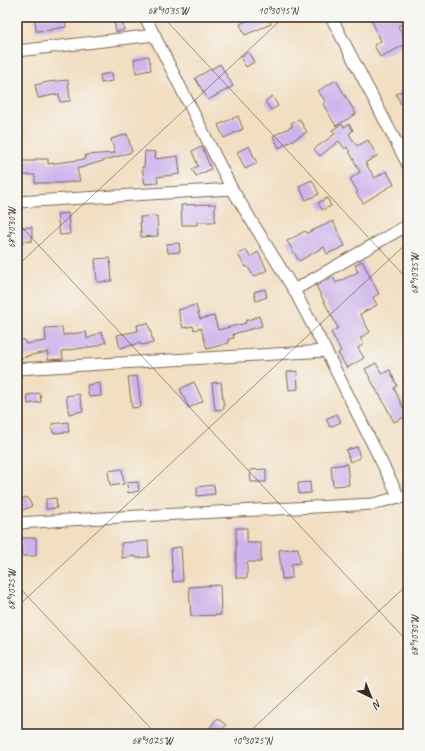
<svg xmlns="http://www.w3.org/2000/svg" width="425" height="751" font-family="Caveat,sans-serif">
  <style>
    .building { fill: #cdb4eb }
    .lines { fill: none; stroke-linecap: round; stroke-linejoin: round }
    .street-casing { stroke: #7b6957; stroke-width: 13 }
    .street { stroke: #fff; stroke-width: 11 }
    .ticks { fill: none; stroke: #3b2a1e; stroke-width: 1; stroke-opacity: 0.45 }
    .neatline { fill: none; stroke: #3b2a1e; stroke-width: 1.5 }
    .ticks-label { font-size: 10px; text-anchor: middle; fill: #3b2a1e }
  </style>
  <rect width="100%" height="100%" fill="#f6f6f2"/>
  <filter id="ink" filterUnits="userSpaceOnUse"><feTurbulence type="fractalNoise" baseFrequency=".025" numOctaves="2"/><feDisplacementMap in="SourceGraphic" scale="8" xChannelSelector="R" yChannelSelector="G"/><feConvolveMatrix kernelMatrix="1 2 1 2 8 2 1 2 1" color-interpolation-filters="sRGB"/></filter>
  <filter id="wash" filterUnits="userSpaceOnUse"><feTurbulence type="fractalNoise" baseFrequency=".012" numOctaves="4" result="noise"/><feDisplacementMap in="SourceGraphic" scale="16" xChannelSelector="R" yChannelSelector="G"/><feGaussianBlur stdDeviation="0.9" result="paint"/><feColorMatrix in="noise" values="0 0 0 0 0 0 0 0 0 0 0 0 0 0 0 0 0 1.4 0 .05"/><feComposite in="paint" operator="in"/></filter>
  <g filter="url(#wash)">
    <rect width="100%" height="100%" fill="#f2dec1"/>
    <g id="blocks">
      <g class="building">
        <path d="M 55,17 L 65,17 L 66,27 L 52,29 L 52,30 L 36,31 L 35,19 Z"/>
        <path d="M 113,17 L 122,17 L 124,30 L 116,32 Z"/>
        <path d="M 256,17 L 268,17 L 271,24 L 245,35 L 240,24 Z"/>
        <path d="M 370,17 L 408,17 L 408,21 L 398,26 L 407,44 L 380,57 L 374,45 L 381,41 Z"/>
        <path d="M 248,52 L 254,62 L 246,67 L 240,57 Z"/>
        <path d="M 149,56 L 151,70 L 136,73 L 134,59 Z"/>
        <path d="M 220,64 L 233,86 L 208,100 L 195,78 Z"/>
        <path d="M 112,73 L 113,81 L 101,83 L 100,75 Z"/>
        <path d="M 68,80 L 70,101 L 60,102 L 59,94 L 38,98 L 35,85 L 48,82 Z"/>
        <path d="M 336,80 L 356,114 L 336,126 L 323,104 L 326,102 L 318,91 Z"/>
        <path d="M 408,88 L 408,100 L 401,104 L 396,94 Z"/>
        <path d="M 272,96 L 278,106 L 271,110 L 265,101 Z"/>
        <path d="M 238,116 L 243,129 L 224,138 L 218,125 Z"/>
        <path d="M 299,119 L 307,132 L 279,148 L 273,136 L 293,126 L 291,123 Z"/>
        <path d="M 342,124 L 344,127 L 349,124 L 353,130 L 349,134 L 357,146 L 368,140 L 377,156 L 365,163 L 375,178 L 386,171 L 394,184 L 363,203 L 356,193 L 358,192 L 350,179 L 360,172 L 347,147 L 345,149 L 339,141 L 320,156 L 314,149 L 335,134 L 332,130 Z"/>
        <path d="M 127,134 L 132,152 L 77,169 L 80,181 L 62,183 L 35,183 L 35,175 L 17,175 L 17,161 L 35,161 L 35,159 L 48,159 L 48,164 L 86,159 L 85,155 L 115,153 L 111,139 Z"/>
        <path d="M 249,146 L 257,163 L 245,169 L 237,152 Z"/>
        <path d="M 202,147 L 211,169 L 196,176 L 192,169 L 198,166 L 192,151 Z"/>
        <path d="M 145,151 L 156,152 L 155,159 L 178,156 L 180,174 L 157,177 L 158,183 L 145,184 L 142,167 L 144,167 Z"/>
        <path d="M 312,180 L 319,194 L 306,200 L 299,186 Z"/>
        <path d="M 327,198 L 331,206 L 322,210 L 318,203 Z"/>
        <path d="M 215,204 L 215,222 L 197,222 L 197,225 L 182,225 L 181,205 Z"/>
        <path d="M 68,213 L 70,234 L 60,235 L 57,214 Z"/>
        <path d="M 157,216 L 158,236 L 141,237 L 140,217 Z"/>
        <path d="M 333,221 L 345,246 L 327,254 L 324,247 L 299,261 L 287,241 L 305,231 L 307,233 Z"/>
        <path d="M 32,227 L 32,241 L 17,242 L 17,228 Z"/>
        <path d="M 179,243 L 180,252 L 168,253 L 167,244 Z"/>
        <path d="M 246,250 L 250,257 L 258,252 L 267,270 L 254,277 L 247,266 L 246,267 L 238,255 Z"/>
        <path d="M 110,258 L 112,281 L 97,282 L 95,259 Z"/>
        <path d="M 362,261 L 379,294 L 373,297 L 377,305 L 360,314 L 370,332 L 360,338 L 364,344 L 358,348 L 364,358 L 347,368 L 338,353 L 341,351 L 331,332 L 338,328 L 316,286 L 333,277 L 336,283 L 358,272 L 355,265 Z"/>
        <path d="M 265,289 L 267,297 L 256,301 L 254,292 Z"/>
        <path d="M 196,305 L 200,319 L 214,316 L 218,330 L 246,323 L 245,321 L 259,316 L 262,326 L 233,334 L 234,338 L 228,339 L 229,343 L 207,349 L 201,328 L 194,330 L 193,326 L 183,328 L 178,310 Z"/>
        <path d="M 148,323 L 149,328 L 150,328 L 153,343 L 141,345 L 140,343 L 120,348 L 117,335 L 138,331 L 137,325 Z"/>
        <path d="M 62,327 L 63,335 L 86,332 L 87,339 L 101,332 L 106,342 L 97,346 L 62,351 L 63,359 L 48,360 L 48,352 L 26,356 L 27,357 L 17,358 L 17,340 L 25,340 L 25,344 L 46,341 L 45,328 Z"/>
        <path d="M 376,363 L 382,374 L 390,370 L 397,386 L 394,388 L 407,416 L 394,422 L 380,395 L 379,395 L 365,369 Z"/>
        <path d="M 297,371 L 298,389 L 289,390 L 287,372 Z"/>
        <path d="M 137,376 L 141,407 L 132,408 L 128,377 Z"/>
        <path d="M 194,382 L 203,401 L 189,408 L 180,389 Z"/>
        <path d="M 221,382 L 224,409 L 215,410 L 212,383 Z"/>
        <path d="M 100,383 L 101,396 L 89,397 L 87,385 Z"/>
        <path d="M 40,393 L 41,402 L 28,404 L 27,395 Z"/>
        <path d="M 79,394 L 83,411 L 69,414 L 66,396 Z"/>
        <path d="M 337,414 L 341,422 L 330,427 L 326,419 Z"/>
        <path d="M 68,422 L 69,432 L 53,433 L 52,424 Z"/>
        <path d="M 357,447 L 360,458 L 350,462 L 346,450 Z"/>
        <path d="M 347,464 L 349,485 L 333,486 L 331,466 Z"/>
        <path d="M 122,469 L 124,484 L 110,486 L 108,471 Z"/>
        <path d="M 266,469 L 266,482 L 251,482 L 250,470 Z"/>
        <path d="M 138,482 L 139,491 L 128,493 L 127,483 Z"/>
        <path d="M 310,482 L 311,493 L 299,494 L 298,483 Z"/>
        <path d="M 214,485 L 215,494 L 197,496 L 197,487 Z"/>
        <path d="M 27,497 L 32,506 L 19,512 L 17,507 L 17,501 Z"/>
        <path d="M 56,498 L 57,508 L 46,509 L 46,499 Z"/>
        <path d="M 236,528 L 247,528 L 247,543 L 261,543 L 261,562 L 247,562 L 247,578 L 236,578 Z"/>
        <path d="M 21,538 L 36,538 L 36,556 L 22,556 Z"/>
        <path d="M 148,541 L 149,557 L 136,558 L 136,556 L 122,558 L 121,543 Z"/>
        <path d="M 181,547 L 183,581 L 173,582 L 171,548 Z"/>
        <path d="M 298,548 L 300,563 L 291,564 L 292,578 L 282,579 L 279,550 Z"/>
        <path d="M 220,585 L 221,615 L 191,616 L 189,587 Z"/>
        <path d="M 217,718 L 226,725 L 220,734 L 206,734 Z"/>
      </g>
    </g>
  </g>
  <g filter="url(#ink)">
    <use href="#blocks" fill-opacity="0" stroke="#7b6957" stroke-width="1"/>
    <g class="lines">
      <g class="street-casing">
        <g id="street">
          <path d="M 145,17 L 232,189 L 294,290 L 326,351 L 399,497"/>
          <path d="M 331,17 L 408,165"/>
          <path d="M 17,51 L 155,35"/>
          <path d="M 17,202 L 232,189"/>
          <path d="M 294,290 L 408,225"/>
          <path d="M 17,369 L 326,351"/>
          <path d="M 17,523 L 120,517 L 373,504 L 399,497 L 408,498"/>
        </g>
      </g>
      <use href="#street" class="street"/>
    </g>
  </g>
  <path class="ticks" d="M 163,17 L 408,280M 17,222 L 408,642M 17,266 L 284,17M 17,585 L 156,734M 17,607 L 408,242M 247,734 L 408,584"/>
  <rect width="425" height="751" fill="none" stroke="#f6f6f2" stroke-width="44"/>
  <g transform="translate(371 697) rotate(137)" stroke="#f6f6f2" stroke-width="3" paint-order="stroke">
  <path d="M0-3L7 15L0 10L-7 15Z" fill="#3b2a1e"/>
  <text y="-6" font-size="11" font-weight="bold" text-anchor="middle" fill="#3b2a1e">N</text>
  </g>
  <rect x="22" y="22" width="381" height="707" class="neatline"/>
  <g class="ticks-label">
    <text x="168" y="14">68°10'35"W</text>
    <text x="278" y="14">10°30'15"N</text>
    <text transform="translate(11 228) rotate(-90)" y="4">68°10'30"W</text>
    <text transform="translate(414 274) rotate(-90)" y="4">68°10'35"W</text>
    <text transform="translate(11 590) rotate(-90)" y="4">68°10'25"W</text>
    <text transform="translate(414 636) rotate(-90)" y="4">68°10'30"W</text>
    <text x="152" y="744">68°10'25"W</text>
    <text x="252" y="744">10°30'25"N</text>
  </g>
</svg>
